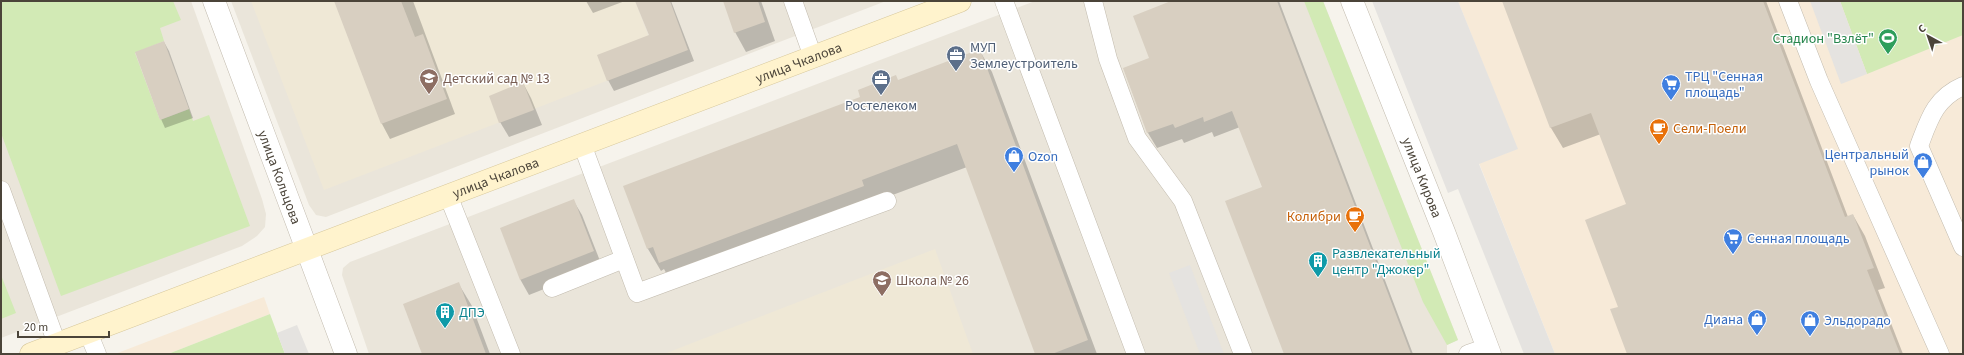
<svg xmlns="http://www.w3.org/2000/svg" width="1964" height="355" font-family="'Source Sans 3',sans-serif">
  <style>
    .residential { fill: #eae5da }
    .commercial { fill: #f7ead8 }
    .education { fill: #efe8d6 }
    .green { fill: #d2eab5 }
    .parking { fill: #e5e3e0 }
    .shadow { fill: #0003 }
    .building { fill: #d8cfc1 }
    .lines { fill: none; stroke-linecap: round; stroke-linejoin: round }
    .lane-casing { stroke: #c2bbae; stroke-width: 19 }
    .street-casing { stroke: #c2bbae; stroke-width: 23 }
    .secondary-casing { stroke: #d6c79b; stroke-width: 23 }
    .lane { stroke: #fff; stroke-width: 18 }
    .street { stroke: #fff; stroke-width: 22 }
    .secondary { stroke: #fff3cd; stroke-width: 22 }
    .labels { text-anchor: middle; stroke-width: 3; stroke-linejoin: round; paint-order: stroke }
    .leisure-label { font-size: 14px; fill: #27864d; stroke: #fff; text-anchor: end }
    .service-label { font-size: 14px; fill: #4e5e75; stroke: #fff; text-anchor: start }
    .street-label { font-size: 14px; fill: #4b4439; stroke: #fff }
    .shop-label { font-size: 14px; fill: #366cbe; stroke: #fff; text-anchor: start }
    .education-label { font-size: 14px; fill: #785e54; stroke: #fff; text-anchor: start }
    .food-label { font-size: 14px; fill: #c56008; stroke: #fff; text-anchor: start }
    .culture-label { font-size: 14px; fill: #0d838f; stroke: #fff; text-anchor: start }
  </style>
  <rect width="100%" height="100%" fill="#f6f3ec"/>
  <g class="residential">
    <path d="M 1,1 L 191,1 L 262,199 L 266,214 L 265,227 L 257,236 L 242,246 L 1,338 Z"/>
    <path d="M 231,1 L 886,1 L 326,217 L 316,215 L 309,205 Z"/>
    <path d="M 1035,1 L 1323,1 L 1458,340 L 1447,345 L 1447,354 L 369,354 L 342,275 L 343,268 L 350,262 Z"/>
  </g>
  <g class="commercial">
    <path d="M 1458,1 L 1963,1 L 1963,354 L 1555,354 L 1479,163 L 1517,149 Z"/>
    <path d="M 264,297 L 270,314 L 168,354 L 115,354 Z"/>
  </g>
  <g class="education">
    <path d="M 251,1 L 635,1 L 658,61 L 324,190 Z"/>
    <path d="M 935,249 L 973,354 L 664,354 L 687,345 Z"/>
  </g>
  <g class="green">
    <path d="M 1,1 L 173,1 L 181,20 L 160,28 L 164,41 L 135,53 L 160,120 L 189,109 L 193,121 L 209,115 L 250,226 L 61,296 L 1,133 Z"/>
    <path d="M 1304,1 L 1323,1 L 1458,340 L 1447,345 L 1423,302 Z"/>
    <path d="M 1840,1 L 1963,1 L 1963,35 L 1867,74 Z"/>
    <path d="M 1,275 L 16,313 L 1,319 Z"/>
    <path d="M 270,314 L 285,354 L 168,354 Z"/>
  </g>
  <g class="parking">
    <path d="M 1372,1 L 1458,1 L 1518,149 L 1479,164 L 1555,354 L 1524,354 L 1458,189 L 1448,193 Z"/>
    <path d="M 1810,1 L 1840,1 L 1867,74 L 1841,84 Z"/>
    <path d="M 1190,265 L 1224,354 L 1200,354 L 1169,273 Z"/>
    <path d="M 297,325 L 309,354 L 285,354 L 277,333 Z"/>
  </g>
  <g class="shadow">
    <path d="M 335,1 L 413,1 L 455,114 L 390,139 L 382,124 Z"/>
    <path d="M 586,1 L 625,1 L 593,13 Z"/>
    <path d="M 637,1 L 671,1 L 694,61 L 614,91 L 608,80 L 650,36 Z"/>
    <path d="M 724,1 L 761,1 L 775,41 L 746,52 L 735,32 Z"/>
    <path d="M 1174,1 L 1279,1 L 1413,354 L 1285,354 L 1263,188 L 1240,127 L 1214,137 L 1212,132 L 1184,143 L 1182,139 L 1157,148 L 1148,133 L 1124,69 L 1150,59 Z"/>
    <path d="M 1503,1 L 1766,1 L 1848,217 L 1853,215 L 1865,236 L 1885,288 L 1878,290 L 1903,354 L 1628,354 L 1619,307 L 1628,204 L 1601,134 L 1563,148 L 1551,128 Z"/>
    <path d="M 164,42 L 169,51 L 193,118 L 165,128 L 161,119 Z"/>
    <path d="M 980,51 L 992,72 L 1097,354 L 1036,354 L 967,167 L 874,202 L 672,284 L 664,269 L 661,271 L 648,249 L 625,187 L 862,98 L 899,81 Z"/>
    <path d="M 523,83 L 531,98 L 542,125 L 509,137 L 500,122 Z"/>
    <path d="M 573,200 L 582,215 L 602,266 L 529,295 L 520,279 Z"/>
    <path d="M 458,283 L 472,306 L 490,354 L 423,354 Z"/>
  </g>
  <g class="building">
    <path d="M 334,1 L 401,1 L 415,37 L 423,34 L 447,99 L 381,124 Z"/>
    <path d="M 635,1 L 670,1 L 688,50 L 607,81 L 597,55 L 649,35 Z"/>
    <path d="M 723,1 L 758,1 L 765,22 L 734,33 Z"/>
    <path d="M 1171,1 L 1277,1 L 1411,354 L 1284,354 L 1225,201 L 1262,187 L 1232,111 L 1204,122 L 1203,117 L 1175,128 L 1173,124 L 1147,133 L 1123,68 L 1149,58 L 1133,16 Z"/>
    <path d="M 1502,1 L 1763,1 L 1845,217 L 1853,214 L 1874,268 L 1867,270 L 1900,354 L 1627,354 L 1610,309 L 1618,307 L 1585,220 L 1626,204 L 1591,113 L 1550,128 Z"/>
    <path d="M 164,41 L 189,109 L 160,120 L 135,52 Z"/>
    <path d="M 980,49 L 1088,340 L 1052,354 L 1035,354 L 957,144 L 862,180 L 864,186 L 659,263 L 653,247 L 647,249 L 623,186 L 860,97 L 858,90 L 896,75 L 898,80 Z"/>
    <path d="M 523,82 L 534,110 L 499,123 L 489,96 Z"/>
    <path d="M 574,199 L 594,251 L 520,280 L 500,228 Z"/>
    <path d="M 459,282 L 486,354 L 422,354 L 403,304 Z"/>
  </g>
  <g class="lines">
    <g class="lane-casing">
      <g id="lane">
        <path d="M 793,1 L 813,57"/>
        <path d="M 1004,1 L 1136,354"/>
        <path d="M 1093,1 L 1108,59 L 1137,138 L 1183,201 L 1243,354"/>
        <path d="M 1788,1 L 1819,81 L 1940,354"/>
        <path d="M 1963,86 C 1935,98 1929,120 1919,146 L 1963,247"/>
        <path d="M 582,144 L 637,293 L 887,201"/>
        <path d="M 1,190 L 57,344"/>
        <path d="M 448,195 L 511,354"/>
        <path d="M 552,288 L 624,259"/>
        <path d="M 88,332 L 97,354"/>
        <path d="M 1468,354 L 1488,347"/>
      </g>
    </g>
    <g class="street-casing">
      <g id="street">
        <path id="s1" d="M 214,1 L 346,354"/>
        <path id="s2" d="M 1352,1 L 1444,232 L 1490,354"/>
      </g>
    </g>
    <g class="secondary-casing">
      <g id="secondary">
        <path id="s3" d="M 31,354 L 960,1"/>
      </g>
    </g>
    <use href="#lane" class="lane"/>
    <use href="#street" class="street"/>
    <use href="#secondary" class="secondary"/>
  </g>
  <defs>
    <g id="stadium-pin" transform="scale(1)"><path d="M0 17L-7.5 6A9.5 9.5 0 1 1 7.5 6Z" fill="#2e9e5b" stroke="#fff"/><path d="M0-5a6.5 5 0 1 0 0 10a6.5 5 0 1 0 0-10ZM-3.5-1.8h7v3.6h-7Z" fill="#fff"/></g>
    <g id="office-pin" transform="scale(1)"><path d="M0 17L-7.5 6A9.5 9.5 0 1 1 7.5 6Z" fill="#5c6f8a" stroke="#fff"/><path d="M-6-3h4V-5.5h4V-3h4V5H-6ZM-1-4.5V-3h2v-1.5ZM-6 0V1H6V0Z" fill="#fff"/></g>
    <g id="school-pin" transform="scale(1)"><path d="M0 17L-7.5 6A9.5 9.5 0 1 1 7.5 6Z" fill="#8d6e63" stroke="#fff"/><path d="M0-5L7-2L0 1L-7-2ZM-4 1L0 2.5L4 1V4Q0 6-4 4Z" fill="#fff"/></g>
    <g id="supermarket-pin" transform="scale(1)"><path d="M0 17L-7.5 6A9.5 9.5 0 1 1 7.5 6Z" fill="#3f7fe0" stroke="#fff"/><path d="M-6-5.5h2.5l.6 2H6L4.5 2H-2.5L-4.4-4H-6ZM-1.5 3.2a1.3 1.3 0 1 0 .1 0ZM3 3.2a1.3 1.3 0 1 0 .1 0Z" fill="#fff"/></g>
    <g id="cafe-pin" transform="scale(1)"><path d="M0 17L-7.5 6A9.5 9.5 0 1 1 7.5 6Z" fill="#e8710a" stroke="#fff"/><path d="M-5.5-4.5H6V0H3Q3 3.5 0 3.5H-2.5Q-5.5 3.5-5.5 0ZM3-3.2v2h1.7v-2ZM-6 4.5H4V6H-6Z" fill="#fff"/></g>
    <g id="shop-pin" transform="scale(1)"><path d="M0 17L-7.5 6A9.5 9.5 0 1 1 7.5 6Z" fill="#3f7fe0" stroke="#fff"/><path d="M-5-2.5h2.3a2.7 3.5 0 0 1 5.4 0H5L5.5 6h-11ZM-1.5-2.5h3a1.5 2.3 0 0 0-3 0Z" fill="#fff"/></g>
    <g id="building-pin" transform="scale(1)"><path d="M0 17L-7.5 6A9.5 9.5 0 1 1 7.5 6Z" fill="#0f9aa8" stroke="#fff"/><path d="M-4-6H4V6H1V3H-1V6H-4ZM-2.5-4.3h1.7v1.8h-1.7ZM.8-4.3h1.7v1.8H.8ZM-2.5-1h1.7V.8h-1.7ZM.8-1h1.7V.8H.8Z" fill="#fff"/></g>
  </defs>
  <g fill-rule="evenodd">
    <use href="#stadium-pin" x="1888" y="38"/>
    <use href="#office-pin" x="956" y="55"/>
    <use href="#school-pin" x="429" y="78"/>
    <use href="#office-pin" x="881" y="79"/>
    <use href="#supermarket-pin" x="1671" y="84"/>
    <use href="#cafe-pin" x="1659" y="128"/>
    <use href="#shop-pin" x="1014" y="156"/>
    <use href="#shop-pin" x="1923" y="162"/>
    <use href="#cafe-pin" x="1355" y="216"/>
    <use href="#supermarket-pin" x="1733" y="238"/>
    <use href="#building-pin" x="1318" y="261"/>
    <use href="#school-pin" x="882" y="280"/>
    <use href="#building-pin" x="445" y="312"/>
    <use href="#shop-pin" x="1757" y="319"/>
    <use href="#shop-pin" x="1810" y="320"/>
  </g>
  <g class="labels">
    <g class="leisure-label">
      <text x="1874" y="43">Стадион "Взлёт"</text>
    </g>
    <g class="service-label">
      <text x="970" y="52">МУП<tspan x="970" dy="16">Землеустроитель</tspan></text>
      <text x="881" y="110" text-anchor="middle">Ростелеком</text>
    </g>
    <g class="street-label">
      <text dy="5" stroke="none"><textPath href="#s3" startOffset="821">улица Чкалова</textPath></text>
      <text dy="5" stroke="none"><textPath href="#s3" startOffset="497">улица Чкалова</textPath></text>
      <text dy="5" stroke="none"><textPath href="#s2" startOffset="190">улица Кирова</textPath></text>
      <text dy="5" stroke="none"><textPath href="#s1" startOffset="188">улица Кольцова</textPath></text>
    </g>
    <g class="shop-label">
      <text x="1685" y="81">ТРЦ "Сенная<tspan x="1685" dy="16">площадь"</tspan></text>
      <text x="1909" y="159" text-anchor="end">Центральный<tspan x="1909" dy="16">рынок</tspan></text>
      <text x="1028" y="161">Ozon</text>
      <text x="1747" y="243">Сенная площадь</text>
      <text x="1743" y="324" text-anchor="end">Диана</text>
      <text x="1824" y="325">Эльдорадо</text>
    </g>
    <g class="education-label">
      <text x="443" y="83">Детский сад № 13</text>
      <text x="896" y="285">Школа № 26</text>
    </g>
    <g class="food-label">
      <text x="1673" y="133">Сели-Поели</text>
      <text x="1341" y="221" text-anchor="end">Колибри</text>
    </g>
    <g class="culture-label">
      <text x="1332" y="258">Развлекательный<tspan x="1332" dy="16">центр "Джокер"</tspan></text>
      <text x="459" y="317">ДПЭ</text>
    </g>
  </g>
  <rect width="1964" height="355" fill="none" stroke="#4b4439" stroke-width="4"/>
  <g transform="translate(1928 36) rotate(320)" stroke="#ffffff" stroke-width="3" paint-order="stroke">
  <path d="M0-3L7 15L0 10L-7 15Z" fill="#4b4439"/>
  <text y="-6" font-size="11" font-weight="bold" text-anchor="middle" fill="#4b4439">С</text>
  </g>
  <path d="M18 331v6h91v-6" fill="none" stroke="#4b4439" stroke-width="2"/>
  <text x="24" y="331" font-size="12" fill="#4b4439" stroke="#ffffff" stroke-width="3" paint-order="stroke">20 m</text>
</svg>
